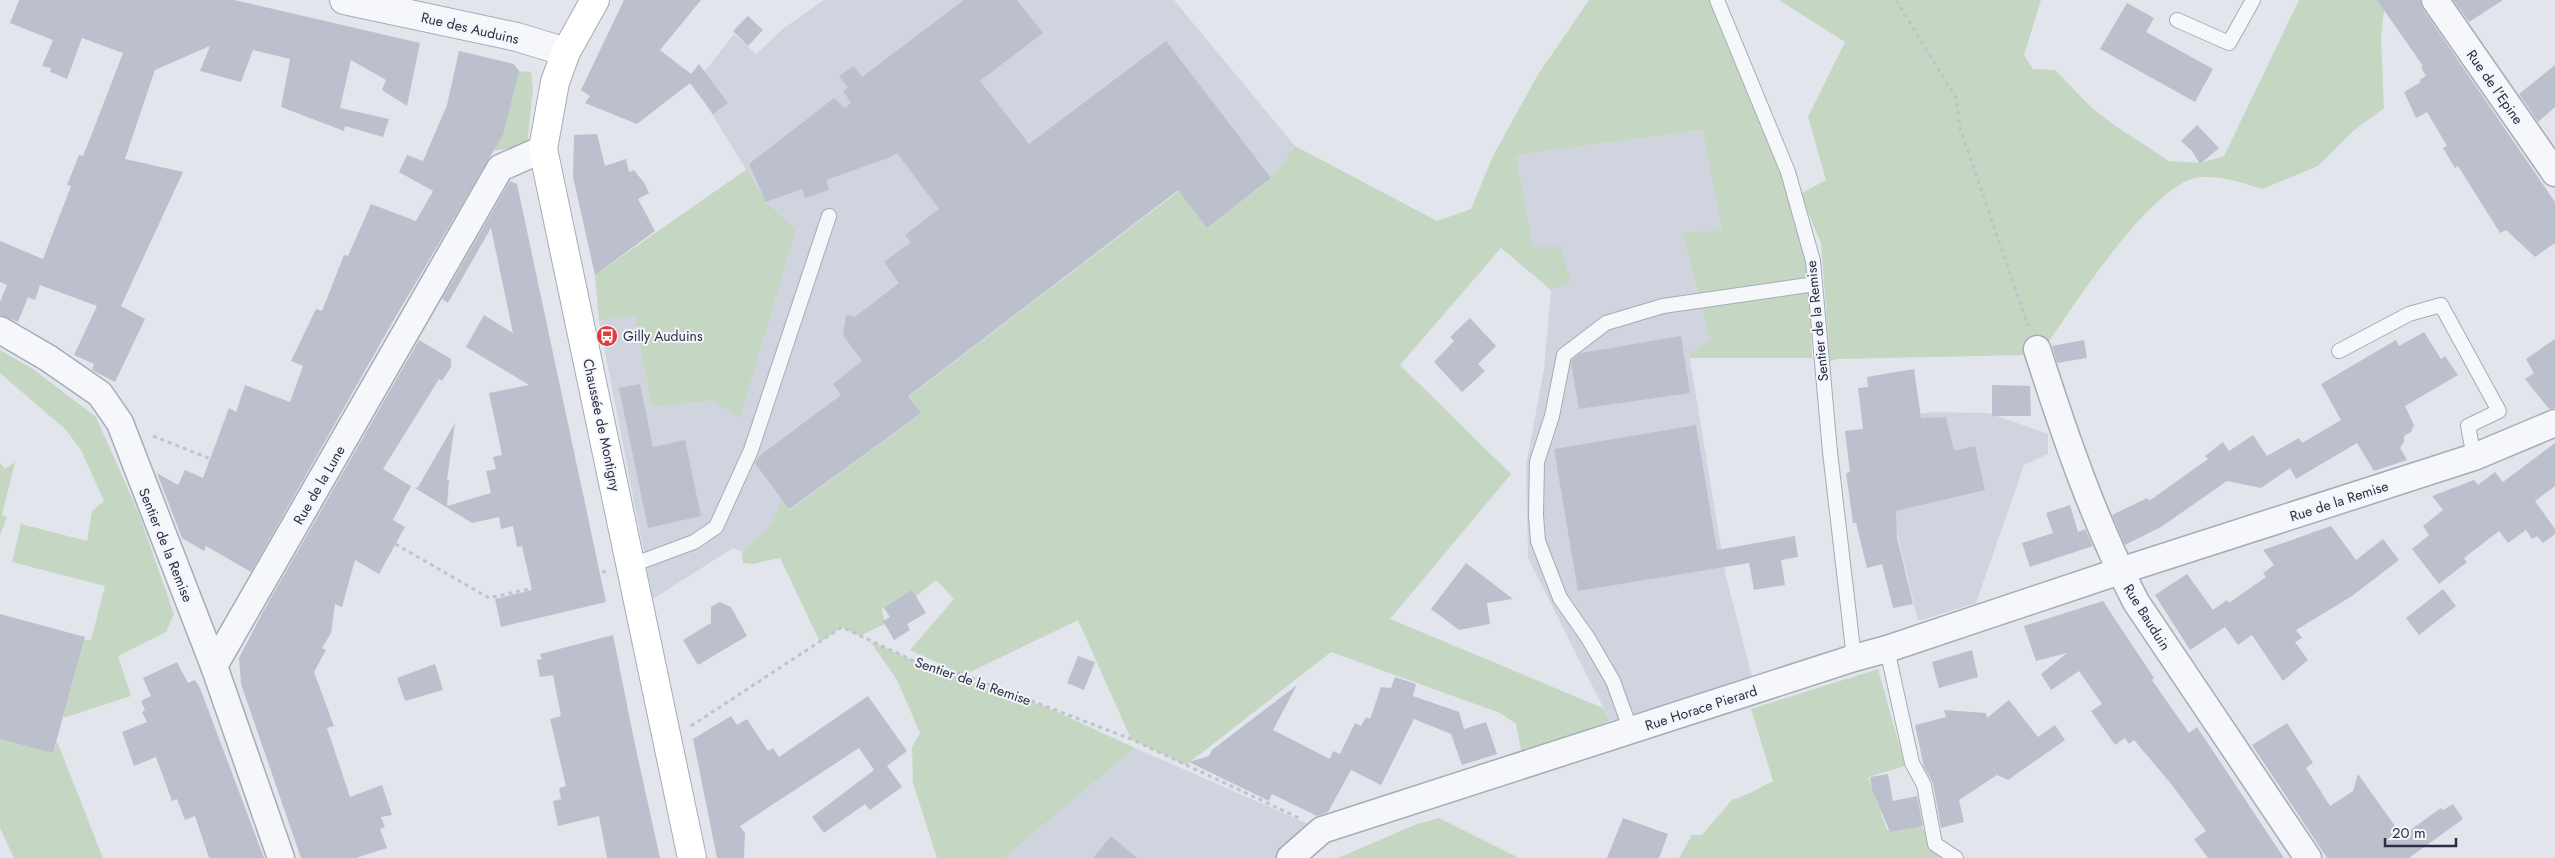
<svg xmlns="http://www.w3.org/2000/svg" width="2555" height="858" font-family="Jost,sans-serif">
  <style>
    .built { fill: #d0d4de }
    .green { fill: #c5d7c3 }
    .building { fill: #bcc0cd }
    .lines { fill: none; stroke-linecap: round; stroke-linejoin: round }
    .service-casing { stroke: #a7abb7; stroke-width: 16 }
    .minor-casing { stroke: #a7abb7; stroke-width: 29 }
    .tertiary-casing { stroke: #a7abb7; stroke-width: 30 }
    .secondary-casing { stroke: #a7abb7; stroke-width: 30 }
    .path { stroke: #c0c3cb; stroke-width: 3; stroke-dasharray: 4 4; stroke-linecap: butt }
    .service { stroke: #f6f7fa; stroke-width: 14 }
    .minor { stroke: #f6f7fa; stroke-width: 26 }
    .tertiary { stroke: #f6f7fa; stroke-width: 28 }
    .secondary { stroke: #fff; stroke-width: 28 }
    .labels { text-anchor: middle; stroke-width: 4; stroke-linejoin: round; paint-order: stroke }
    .street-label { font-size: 14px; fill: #282f46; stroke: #f3f5f9 }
    .poi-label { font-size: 14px; fill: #282f46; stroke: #f3f5f9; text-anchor: start }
  </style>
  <rect width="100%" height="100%" fill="#e3e5ec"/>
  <g class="built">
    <path d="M 824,0 L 1174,0 L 1295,146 L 1271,179 L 1207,228 L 1178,191 L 910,396 L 922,414 L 790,510 L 782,500 L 771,524 L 742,552 L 733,548 L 653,599 L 599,321 L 634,314 L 652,407 L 713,401 L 740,417 L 796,230 L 766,202 L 694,85 L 734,34 L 756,54 L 784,28 Z"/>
    <path d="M 1704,130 L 1722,230 L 1682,232 L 1710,340 L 1689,353 L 1726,577 L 1753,680 L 1610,721 L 1528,558 L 1526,466 L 1544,369 L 1551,290 L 1571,282 L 1533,248 L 1516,155 Z"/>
    <path d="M 1931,412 L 1988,413 L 2048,434 L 2048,454 L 2024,465 L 1976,603 L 1918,621 L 1871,422 Z"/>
    <path d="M 1135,748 L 1322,830 L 1296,858 L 1004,858 Z"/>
  </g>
  <g class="green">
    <path d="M 1589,0 L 1712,0 C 1748,87 1792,174 1807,267 C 1812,297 1811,328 1812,358 L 1690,358 L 1689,353 L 1710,340 L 1682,232 L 1722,230 L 1703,130 L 1516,155 L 1533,247 L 1561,247 L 1571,282 L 1551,290 L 1501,248 L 1400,365 L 1511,474 L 1390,619 L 1603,708 L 1610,721 L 1522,755 L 1516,724 L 1500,713 L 1331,652 L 1186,765 L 1131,739 L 1078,620 L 964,675 L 910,650 L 954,599 L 936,580 L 914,598 L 882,609 L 885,624 L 860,636 L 842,627 L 820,642 L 780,558 L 752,564 L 743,563 L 742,552 L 771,524 L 782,499 L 790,510 L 921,414 L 910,396 L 1179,191 L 1207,228 L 1271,179 L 1295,146 L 1437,221 L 1471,209 L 1493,156 L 1537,76 Z"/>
    <path d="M 1779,0 L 2041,0 L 2024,55 L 2033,69 L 2055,70 L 2092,108 L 2114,125 L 2169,161 L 2201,163 L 2224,156 L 2299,0 L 2385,0 L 2381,39 L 2384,108 L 2352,132 L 2318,166 L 2262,189 C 2244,183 2222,176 2202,177 C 2154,178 2072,309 2045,347 L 2028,355 L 1838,359 L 1830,361 L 1821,243 L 1800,194 L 1826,180 L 1808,117 L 1845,42 Z"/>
    <path d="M 519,71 L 531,72 L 533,88 L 527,146 L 492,151 Z"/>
    <path d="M 747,169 L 766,202 L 796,230 L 740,418 L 712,401 L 652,407 L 634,315 L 599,321 L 595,275 Z"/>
    <path d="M 0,350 L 33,369 L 96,417 L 139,514 L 174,614 L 166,632 L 118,656 L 131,696 L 63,718 L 84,640 L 91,640 L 105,586 L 12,562 L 21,524 L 87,541 L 92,511 L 104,501 L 81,450 L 66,430 L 0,373 Z"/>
    <path d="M 15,462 L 2,515 L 7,517 L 0,536 L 0,463 L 5,469 Z"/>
    <path d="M 870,641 L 920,664 L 1044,706 L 1135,748 L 1004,858 L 937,858 L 913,783 L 912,747 L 920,733 L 897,680 Z"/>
    <path d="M 1878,669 L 1905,766 L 1868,777 L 1887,830 L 1921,826 L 1942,858 L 1679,858 L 1692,835 L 1702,835 L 1732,800 L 1750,793 L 1773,781 L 1751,709 Z"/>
    <path d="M 0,738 L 53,753 L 57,741 L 103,858 L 14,858 L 0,828 Z"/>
    <path d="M 1439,818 L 1519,858 L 1338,858 L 1417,824 Z"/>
  </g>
  <g class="building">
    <path d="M 19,0 L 234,0 L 420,43 L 407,106 L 382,90 L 386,80 L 351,60 L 340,108 L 389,119 L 383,137 L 345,126 L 344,131 L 281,107 L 290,59 L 253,50 L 241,82 L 200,71 L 210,46 L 155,70 L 125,159 L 183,172 L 121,306 L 145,319 L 115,382 L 92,370 L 94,364 L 74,355 L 97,306 L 40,285 L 35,300 L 28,297 L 18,322 L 0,315 L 0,302 L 7,285 L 0,282 L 0,241 L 43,259 L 71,186 L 67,185 L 79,155 L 83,156 L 89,141 L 123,53 L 82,38 L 67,79 L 50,72 L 51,68 L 42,66 L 53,40 L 10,23 Z"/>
    <path d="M 624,0 L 701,0 L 660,50 L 691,74 L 699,64 L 728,103 L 713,114 L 690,83 L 637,124 L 585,103 L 590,96 L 581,90 Z"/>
    <path d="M 964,0 L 1017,0 L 1043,33 L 980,81 L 1029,144 L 1166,41 L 1271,178 L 1207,228 L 1178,190 L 908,396 L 921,413 L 789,509 L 755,463 L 758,457 L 841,395 L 833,384 L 862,361 L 843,335 L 846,315 L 855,317 L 899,283 L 884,262 L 911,242 L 905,235 L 939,209 L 897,153 L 891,157 L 826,180 L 829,190 L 805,198 L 802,189 L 766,202 L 749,164 L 834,98 L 845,108 L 851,103 L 843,91 L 848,88 L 839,76 L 854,66 L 862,77 Z"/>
    <path d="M 2377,0 L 2420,0 L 2423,9 L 2555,202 L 2555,243 L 2535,257 L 2506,230 L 2500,233 L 2458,166 L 2455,168 L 2443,148 L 2447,146 L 2427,112 L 2416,118 L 2404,92 L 2421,82 L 2419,80 L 2426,76 L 2421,67 L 2423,66 Z"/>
    <path d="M 2453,0 L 2503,0 L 2469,22 Z"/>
    <path d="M 2127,3 L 2154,18 L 2146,32 L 2213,69 L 2195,102 L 2100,49 Z"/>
    <path d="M 748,16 L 763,30 L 748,46 L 733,31 Z"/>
    <path d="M 459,51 L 514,64 L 519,71 L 503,135 L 392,323 L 251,572 L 206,546 L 204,551 L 182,538 L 157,473 L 178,485 L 185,470 L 203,478 L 229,408 L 236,412 L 245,385 L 290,402 L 303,366 L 291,361 L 316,309 L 322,311 L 344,255 L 348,256 L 371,204 L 416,221 L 433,191 L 399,172 L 407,155 L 423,161 L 447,105 Z"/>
    <path d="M 2555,65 L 2555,107 L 2538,122 L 2519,94 Z"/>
    <path d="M 2197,125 L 2219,148 L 2200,164 L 2192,151 L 2181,141 Z"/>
    <path d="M 597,134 L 605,166 L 626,159 L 629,172 L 634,170 L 645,184 L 649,193 L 638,199 L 655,231 L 595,275 L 573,177 L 574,135 Z"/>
    <path d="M 510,181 L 517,184 L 606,602 L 501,627 L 495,599 L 532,590 L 522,546 L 517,547 L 513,526 L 501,529 L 499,517 L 472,523 L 415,488 L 418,487 L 455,423 L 447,480 L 449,480 L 447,506 L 491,493 L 486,471 L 496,469 L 493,457 L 502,455 L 489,393 L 529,385 L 466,347 L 484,315 L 513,333 L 491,228 L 448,303 L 442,299 Z"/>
    <path d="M 1470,318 L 1496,346 L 1478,364 L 1485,371 L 1462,392 L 1434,362 L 1454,341 L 1450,337 Z"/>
    <path d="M 2424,332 L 2441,359 L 2445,356 L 2458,375 L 2405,406 L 2414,425 L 2411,432 L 2404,436 L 2404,442 L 2400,448 L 2407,460 L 2374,471 L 2357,443 L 2296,479 L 2290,468 L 2261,488 L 2227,481 L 2161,527 L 2125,545 L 2112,515 L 2147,498 L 2149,501 L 2208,459 L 2205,456 L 2223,442 L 2229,451 L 2253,435 L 2267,456 L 2299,438 L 2302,443 L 2341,420 L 2321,384 L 2396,340 L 2399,346 Z"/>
    <path d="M 1681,336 L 1690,393 L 1579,409 L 1571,364 L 1572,360 L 1581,353 Z"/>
    <path d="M 2555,339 L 2555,408 L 2549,409 L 2525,379 L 2534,373 L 2526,359 Z"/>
    <path d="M 419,340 L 451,359 L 451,367 L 442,381 L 439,379 L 383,469 L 411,486 L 393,520 L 405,527 L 379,574 L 355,560 L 342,607 L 335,604 L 331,633 L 322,648 L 326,650 L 314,672 L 334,726 L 327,728 L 350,797 L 382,785 L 392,815 L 381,817 L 385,827 L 380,829 L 387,848 L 356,858 L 301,858 L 241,684 L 239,658 L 264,610 Z"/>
    <path d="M 2084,340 L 2087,358 L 2057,363 L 2052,346 Z"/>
    <path d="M 1914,369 L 1921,418 L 1946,417 L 1954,451 L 1975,446 L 1985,490 L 1896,511 L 1897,537 L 1913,604 L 1893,608 L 1882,564 L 1867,568 L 1856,523 L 1853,523 L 1846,473 L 1850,472 L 1845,431 L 1863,429 L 1858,388 L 1868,387 L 1867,377 Z"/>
    <path d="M 640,384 L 653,447 L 685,440 L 701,516 L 648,528 L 619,388 Z"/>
    <path d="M 1992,385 L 2030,386 L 2031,416 L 1992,416 Z"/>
    <path d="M 1696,425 L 1717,550 L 1795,536 L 1798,557 L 1781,560 L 1785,585 L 1754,590 L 1749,563 L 1578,591 L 1554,449 Z"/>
    <path d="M 2555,443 L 2555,486 L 2535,501 L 2555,529 L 2555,534 L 2543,543 L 2537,536 L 2532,539 L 2526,530 L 2508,543 L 2499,531 L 2464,558 L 2467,562 L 2439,584 L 2412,549 L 2429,535 L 2423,526 L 2443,510 L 2432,496 L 2474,480 L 2478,485 L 2495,472 L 2503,482 Z"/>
    <path d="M 2070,505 L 2078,532 L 2085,529 L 2093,546 L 2030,567 L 2022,543 L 2053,533 L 2046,513 Z"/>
    <path d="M 2331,526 L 2356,560 L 2383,539 L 2399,560 L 2352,596 L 2296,630 L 2302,638 L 2295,642 L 2308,660 L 2283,681 L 2252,635 L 2238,645 L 2225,627 L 2190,650 L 2155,595 L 2187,574 L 2213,610 L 2227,600 L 2229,603 L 2266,577 L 2263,573 L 2274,565 L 2263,550 Z"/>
    <path d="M 1466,563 L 1513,599 L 1487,603 L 1490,624 L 1459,630 L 1431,609 Z"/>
    <path d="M 2443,589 L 2456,606 L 2419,635 L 2406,618 Z"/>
    <path d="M 912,590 L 926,613 L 907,624 L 910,630 L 894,640 L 883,621 L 890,617 L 884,608 Z"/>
    <path d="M 2103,601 L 2154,678 L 2152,680 L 2189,733 L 2197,727 L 2284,858 L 2208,858 L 2194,839 L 2206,831 L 2172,785 L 2134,740 L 2129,744 L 2125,738 L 2115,745 L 2091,711 L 2102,704 L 2079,671 L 2051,690 L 2041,674 L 2067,653 L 2036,661 L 2024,626 Z"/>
    <path d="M 720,602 L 731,607 L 747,636 L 698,665 L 683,640 L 711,623 L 711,607 Z"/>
    <path d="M 0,614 L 85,637 L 53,753 L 0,739 Z"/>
    <path d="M 613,635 L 634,740 L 660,858 L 607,858 L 599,816 L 558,826 L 553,801 L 561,799 L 559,788 L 566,786 L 550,719 L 561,716 L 553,675 L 540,677 L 537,660 L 542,659 L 540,654 Z"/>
    <path d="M 1972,650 L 1978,677 L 1939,688 L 1932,662 Z"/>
    <path d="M 1078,656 L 1095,662 L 1084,690 L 1067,683 Z"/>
    <path d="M 177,662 L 188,683 L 195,680 L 200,688 L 264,858 L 209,858 L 195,816 L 185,820 L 177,799 L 172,801 L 156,757 L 134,766 L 122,732 L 147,722 L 142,712 L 145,710 L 141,701 L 151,696 L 143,678 Z"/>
    <path d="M 435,664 L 443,690 L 405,701 L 397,678 Z"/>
    <path d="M 1395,677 L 1416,684 L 1413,696 L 1459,712 L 1464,729 L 1486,722 L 1497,754 L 1462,765 L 1451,734 L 1414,719 L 1381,785 L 1351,770 L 1328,812 L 1317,816 L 1272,794 L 1269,801 L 1189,762 L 1209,756 L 1212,750 L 1297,685 L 1273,730 L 1330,759 L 1333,751 L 1340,754 L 1355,723 L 1361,726 L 1366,717 L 1370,719 L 1381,687 L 1391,688 Z"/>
    <path d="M 868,696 L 907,751 L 887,766 L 902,787 L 870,810 L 865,804 L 824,833 L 812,817 L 874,770 L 859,748 L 740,826 L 745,833 L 744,858 L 717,858 L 693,739 L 731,716 L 737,725 L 747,719 L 768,751 L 773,748 L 779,757 Z"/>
    <path d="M 2009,700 L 2038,737 L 2055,725 L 2065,740 L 2008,780 L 1997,775 L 1959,800 L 1964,822 L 1941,828 L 1933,783 L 1924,767 L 1915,725 L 1946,717 L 1944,710 L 1986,713 L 1987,718 Z"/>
    <path d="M 2287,723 L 2313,763 L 2306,768 L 2330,806 L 2353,791 L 2358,774 L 2402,836 L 2441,808 L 2443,810 L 2453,804 L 2463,819 L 2409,858 L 2327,858 L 2252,745 Z"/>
    <path d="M 1888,774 L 1893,801 L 1917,796 L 1923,826 L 1890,832 L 1872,790 L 1870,777 Z"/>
    <path d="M 1623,818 L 1668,834 L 1659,858 L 1607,858 Z"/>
    <path d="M 1111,836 L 1137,858 L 1093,858 Z"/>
  </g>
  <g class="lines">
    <g class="service-casing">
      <g id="service">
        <path d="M 1717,0 L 1788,172 L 1813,261 L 1830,452 L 1854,658"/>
        <path d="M 2177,20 L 2229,43 L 2253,0"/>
        <path d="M 2339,351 L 2409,314 L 2441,305 L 2499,411 L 2468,426 L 2474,457"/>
        <path d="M 632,565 L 694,542 L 716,527 L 751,450 L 829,216"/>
        <path d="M 1887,649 L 1912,763 L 1924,785 L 1935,844 L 1956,858"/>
        <path d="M 1631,731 L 1613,681 L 1588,638 L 1560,598 L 1538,541 L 1536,515 L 1537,462 L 1552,416 L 1564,355 L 1606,323 L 1663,306 L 1815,284"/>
      </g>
    </g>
    <g class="minor-casing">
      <g id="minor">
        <path d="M 2435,0 L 2555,173"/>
        <path d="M 0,330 L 48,358 L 100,394 L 120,423 L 214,666"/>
        <path d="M 2037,349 C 2065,436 2094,521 2136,602 L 2308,858"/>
        <path d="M 281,858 L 214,666 L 500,168 L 543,149"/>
        <path d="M 1290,858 L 1322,830 L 1854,658 L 1887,649 L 2120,571 L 2474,457 L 2555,423"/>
      </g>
    </g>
    <g class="tertiary-casing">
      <path id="tertiary" d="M 344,0 L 517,37 L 566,52"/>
    </g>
    <g class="secondary-casing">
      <path id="secondary" d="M 595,0 L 566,52 L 555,82 L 543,149 L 692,858"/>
    </g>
    <g class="path">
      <path d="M 1896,0 L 1956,98 L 1960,128 L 2028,326"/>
      <path d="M 153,436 L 286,489"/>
      <path d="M 333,508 L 489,598 L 607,571"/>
      <path d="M 691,726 L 842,627 L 920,664 L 964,675 L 1131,739 L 1299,818"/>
    </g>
    <use href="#service" class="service"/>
    <use href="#minor" class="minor"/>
    <use href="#tertiary" class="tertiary"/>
    <use href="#secondary" class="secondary"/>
  </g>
  <defs>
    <g id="bus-disc" transform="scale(1.125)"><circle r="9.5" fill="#dd3c40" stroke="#f3f5f9"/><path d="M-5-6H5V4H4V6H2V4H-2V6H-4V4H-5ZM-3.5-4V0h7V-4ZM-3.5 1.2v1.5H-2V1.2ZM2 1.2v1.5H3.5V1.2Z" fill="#fff"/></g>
  </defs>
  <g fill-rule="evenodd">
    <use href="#bus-disc" x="607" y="336"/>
  </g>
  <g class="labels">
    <g class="street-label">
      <text transform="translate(470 28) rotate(13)" y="5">Rue des Auduins</text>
      <text transform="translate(2495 87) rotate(55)" y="5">Rue de l'Epine</text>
      <text transform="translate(1817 321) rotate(-96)" y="5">Sentier de la Remise</text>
      <text transform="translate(602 425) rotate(78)" y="5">Chaussée de Montigny</text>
      <text transform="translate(319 485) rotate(-60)" y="5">Rue de la Lune</text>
      <text transform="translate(2339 501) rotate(-18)" y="5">Rue de la Remise</text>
      <text transform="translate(166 545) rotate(68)" y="5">Sentier de la Remise</text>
      <text transform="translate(2147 617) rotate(58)" y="5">Rue Bauduin</text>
      <text transform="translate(973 681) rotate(19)" y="5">Sentier de la Remise</text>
      <text transform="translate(1701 708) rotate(-18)" y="5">Rue Horace Pierard</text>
    </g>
    <g class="poi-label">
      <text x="623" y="341">Gilly Auduins</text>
    </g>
  </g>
  <path d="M2385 838v8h71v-8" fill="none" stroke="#282f46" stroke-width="2.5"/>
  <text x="2392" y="838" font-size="15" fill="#282f46" stroke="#f3f5f9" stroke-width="4" paint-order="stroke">20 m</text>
</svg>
